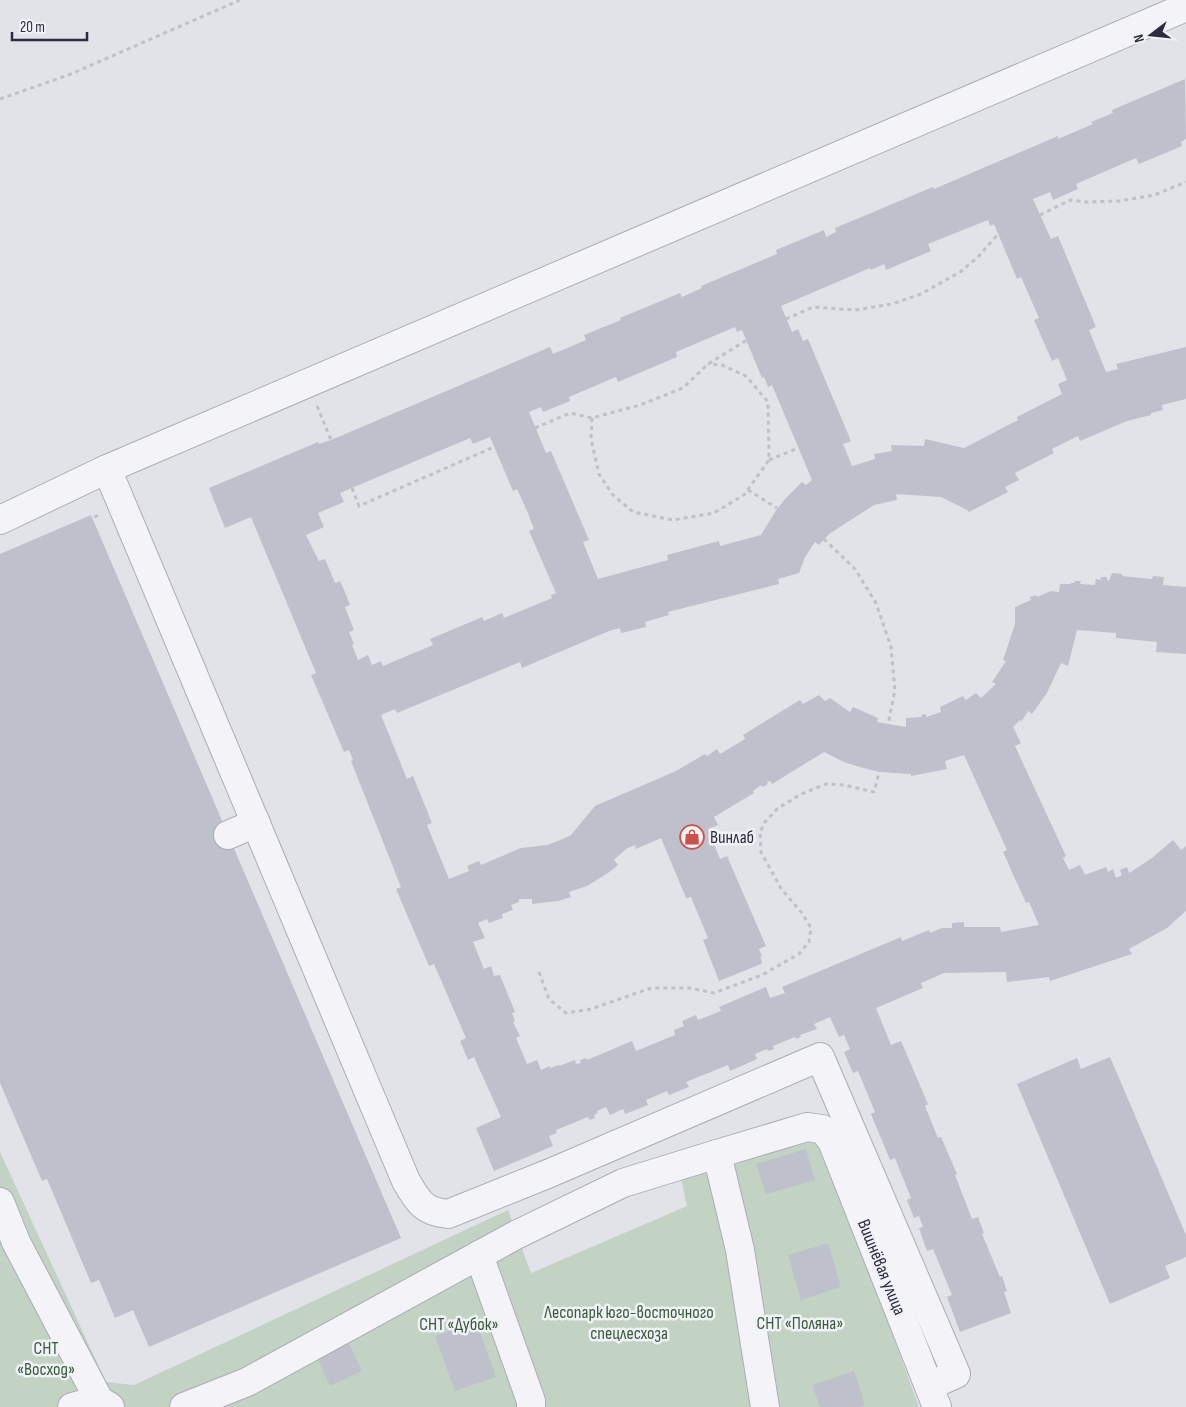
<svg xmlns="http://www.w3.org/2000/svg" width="1186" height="1407" font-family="'Sofia Sans Condensed',sans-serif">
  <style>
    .green { fill: #c3d3c3 }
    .building { fill: #bec1cc; fill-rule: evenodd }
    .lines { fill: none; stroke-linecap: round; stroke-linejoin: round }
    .minor-casing { stroke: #aaacb7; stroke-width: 30 }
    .path { stroke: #bfc0c8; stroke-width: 3; stroke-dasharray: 4 4; stroke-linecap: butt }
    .minor { stroke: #f4f4f8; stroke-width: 28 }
    .labels { text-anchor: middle; stroke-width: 5; stroke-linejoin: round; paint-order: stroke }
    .poi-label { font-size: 18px; fill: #2a2d41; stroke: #f1f2f7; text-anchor: start }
    .street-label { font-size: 18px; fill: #2a2d41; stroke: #f1f2f7 }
    .park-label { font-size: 18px; fill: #385c38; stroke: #f1f2f7 }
  </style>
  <rect width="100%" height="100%" fill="#e1e3e9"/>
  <path class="green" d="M 819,1134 L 919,1407 L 0,1407 L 0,1152 L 106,1382 L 134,1385 L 508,1210 L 531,1273 L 687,1206 L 681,1178 Z"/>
  <g class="building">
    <path d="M 1185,79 L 1186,139 L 1181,142 L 1182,146 L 1139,164 L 1136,158 L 1076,184 L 1078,189 L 1053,200 L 1050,192 L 1033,199 L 1051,239 L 1058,236 L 1096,327 L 1089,330 L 1106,372 L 1118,369 L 1116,364 L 1186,347 L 1186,399 L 1162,405 L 1163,410 L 1151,413 L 1151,415 L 1127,421 L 1080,441 L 1078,436 L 1052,449 L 1054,453 L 1015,473 L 1019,480 L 1005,487 L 1008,492 L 969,512 L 967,510 L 941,497 L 896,494 L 897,500 L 874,505 L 829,534 L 819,545 L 815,542 L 805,557 L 799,573 L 778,579 L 779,584 L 668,612 L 669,615 L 645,622 L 646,627 L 621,633 L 620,628 L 609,631 L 522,668 L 520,662 L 397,713 L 395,709 L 381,715 L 407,779 L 413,776 L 432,823 L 427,825 L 449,879 L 469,871 L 467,866 L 479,861 L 481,865 L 521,848 L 547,845 L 563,839 L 571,835 L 595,806 L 676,771 L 705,754 L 707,756 L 717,749 L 720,754 L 745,739 L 743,735 L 800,700 L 803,704 L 819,695 L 825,701 L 830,698 L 850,712 L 853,707 L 878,718 L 877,722 L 906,727 L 906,718 L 922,717 L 921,715 L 926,714 L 926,717 L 941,712 L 940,707 L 963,696 L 966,700 L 976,693 L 981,698 L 996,684 L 992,682 L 1006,661 L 1003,660 L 1015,624 L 1015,607 L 1031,600 L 1030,597 L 1036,595 L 1037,597 L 1051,591 L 1059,592 L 1060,584 L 1071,584 L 1071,583 L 1074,583 L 1075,581 L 1081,581 L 1080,584 L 1095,585 L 1096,579 L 1100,580 L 1101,577 L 1107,577 L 1107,580 L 1109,581 L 1112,573 L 1122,574 L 1122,576 L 1152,579 L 1153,576 L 1164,577 L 1163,585 L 1186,587 L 1186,654 L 1156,652 L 1157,642 L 1116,638 L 1116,633 L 1077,630 L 1068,666 L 1061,663 L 1047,693 L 1032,714 L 1028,711 L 1022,721 L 1020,720 L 1013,727 L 1021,743 L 1015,746 L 1066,856 L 1063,858 L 1069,870 L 1080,865 L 1085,875 L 1106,867 L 1108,872 L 1113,869 L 1116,878 L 1122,875 L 1120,870 L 1127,867 L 1129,873 L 1152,858 L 1173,840 L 1181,850 L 1186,846 L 1186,911 L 1167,928 L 1129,949 L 1132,954 L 1050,981 L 1049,977 L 1007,982 L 1006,972 L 944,973 L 921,983 L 923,988 L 876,1008 L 891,1045 L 901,1041 L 928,1104 L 925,1106 L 938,1138 L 941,1137 L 957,1174 L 955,1175 L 972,1219 L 978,1217 L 984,1233 L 982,1234 L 1000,1277 L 1002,1276 L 1007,1291 L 1004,1292 L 1011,1313 L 960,1332 L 947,1297 L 952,1295 L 933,1249 L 927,1251 L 919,1228 L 923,1227 L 919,1216 L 914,1218 L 907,1200 L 911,1198 L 895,1158 L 890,1160 L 871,1114 L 875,1112 L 858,1071 L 853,1073 L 844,1052 L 850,1049 L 844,1035 L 839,1037 L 830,1017 L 814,1024 L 817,1029 L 800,1035 L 801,1037 L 796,1039 L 795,1037 L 773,1046 L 774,1049 L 768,1051 L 767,1049 L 755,1054 L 757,1059 L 730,1071 L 728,1065 L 686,1082 L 689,1087 L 669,1095 L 667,1091 L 646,1100 L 648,1105 L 625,1114 L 623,1109 L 610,1115 L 606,1107 L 597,1111 L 598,1113 L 594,1115 L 595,1118 L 589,1120 L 588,1117 L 556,1130 L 557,1133 L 549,1136 L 553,1146 L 494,1171 L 476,1128 L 501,1117 L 474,1057 L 468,1060 L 460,1041 L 466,1038 L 434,964 L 429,966 L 396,889 L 401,887 L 351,761 L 353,760 L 349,750 L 344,752 L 311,675 L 316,673 L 251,517 L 225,528 L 209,488 L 318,442 L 319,444 L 331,440 L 550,347 L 553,354 L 586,340 L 584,335 L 621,320 L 620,318 L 680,293 L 682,297 L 702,288 L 701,286 L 777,254 L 776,250 L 824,230 L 826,237 L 836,232 L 835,228 L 933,187 L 934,189 L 1058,136 L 1058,139 L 1093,124 L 1091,122 L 1113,113 L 1112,110 ZM 988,220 L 990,226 L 994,224 L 1017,279 L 1021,277 L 1039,318 L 1034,320 L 1052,361 L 1058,358 L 1067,380 L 1058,384 L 1062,394 L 1017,417 L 1018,420 L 964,448 L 925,439 L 924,446 L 891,445 L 892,451 L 874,454 L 875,459 L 852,466 L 843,444 L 851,441 L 808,339 L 803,341 L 798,329 L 792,332 L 781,306 L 870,268 L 871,270 L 884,264 L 886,270 L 931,251 L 928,244 ZM 735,327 L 737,332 L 742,330 L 762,378 L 764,377 L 768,387 L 772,385 L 812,480 L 806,485 L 802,482 L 785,499 L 775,512 L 761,535 L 720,546 L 719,541 L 667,555 L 668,560 L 598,579 L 583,542 L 589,540 L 551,451 L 546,453 L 529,412 L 541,407 L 543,412 L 570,401 L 569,397 L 616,377 L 618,382 L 677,357 L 676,352 ZM 490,437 L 513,491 L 517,489 L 527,511 L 534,529 L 529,531 L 556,593 L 551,595 L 552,598 L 504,618 L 502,613 L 484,621 L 482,617 L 461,626 L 430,639 L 433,645 L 383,666 L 381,661 L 372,665 L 368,655 L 358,660 L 352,645 L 354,644 L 349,632 L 354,630 L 345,607 L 350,605 L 345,592 L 340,581 L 335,583 L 325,559 L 319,561 L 306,535 L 324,527 L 318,513 L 344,502 L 340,493 L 470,438 L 473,444 ZM 824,752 L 844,762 L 856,766 L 879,772 L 911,774 L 911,776 L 947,769 L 945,761 L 964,755 L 1007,850 L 1003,852 L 1026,903 L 1029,902 L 1039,925 L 1001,932 L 1000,927 L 964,927 L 964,922 L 952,923 L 952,928 L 942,928 L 930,933 L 929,930 L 902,941 L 901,937 L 782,987 L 785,993 L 770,998 L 766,987 L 719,1007 L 721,1011 L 698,1020 L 696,1015 L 682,1021 L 684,1026 L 674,1030 L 675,1035 L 636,1051 L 632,1041 L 587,1060 L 586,1058 L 580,1060 L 581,1063 L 576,1064 L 575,1060 L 559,1066 L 559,1065 L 550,1068 L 550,1066 L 541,1070 L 537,1060 L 527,1064 L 516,1038 L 520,1036 L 513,1022 L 515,1021 L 512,1013 L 515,1012 L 500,975 L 494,976 L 491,966 L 484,969 L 473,942 L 485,938 L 478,923 L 487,919 L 489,923 L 503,918 L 502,914 L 513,910 L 511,905 L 519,902 L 519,899 L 532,899 L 532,904 L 558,901 L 571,897 L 569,892 L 587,886 L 608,873 L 618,865 L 614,860 L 626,849 L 635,845 L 636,849 L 661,838 L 686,898 L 691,897 L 708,938 L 703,940 L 719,981 L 761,964 L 762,961 L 760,957 L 762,956 L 759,949 L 766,946 L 727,856 L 720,859 L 708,829 L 718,825 L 714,817 L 754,793 L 753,791 L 761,785 L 763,787 L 768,784 L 767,782 L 770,781 L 772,784 Z"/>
    <path d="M 91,515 L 401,1238 L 149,1347 L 133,1310 L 115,1318 L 99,1280 L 91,1283 L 47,1179 L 42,1181 L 0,1083 L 0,554 Z"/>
    <path d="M 1110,1057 L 1186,1235 L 1186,1257 L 1165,1266 L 1170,1278 L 1110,1304 L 1017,1084 L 1077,1058 L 1081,1069 Z"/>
    <path d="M 806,1149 L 815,1180 L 766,1194 L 756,1164 Z"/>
    <path d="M 828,1243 L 841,1287 L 801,1300 L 788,1255 Z"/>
    <path d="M 476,1321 L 496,1377 L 455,1391 L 435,1336 Z"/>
    <path d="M 345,1334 L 362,1371 L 330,1386 L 313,1349 Z"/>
    <path d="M 854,1371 L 865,1405 L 860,1407 L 820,1407 L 812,1385 Z"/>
  </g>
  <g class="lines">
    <g class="minor-casing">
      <g id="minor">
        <path d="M 107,469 L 406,1181 C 418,1201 423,1212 448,1214 L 550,1173 L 820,1057 L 956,1374 L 929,1386"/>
        <path d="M 0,520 L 107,469 L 1186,7"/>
        <path d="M 228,835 L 256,823"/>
        <path d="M 717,1154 L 807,1127 L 822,1129 L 832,1141 L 937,1407"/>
        <path d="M 0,1202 L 16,1242 L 99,1400"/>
        <path d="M 479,1255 L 531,1401 L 531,1407"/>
        <path d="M 72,1407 L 99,1400 L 110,1407"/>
        <path d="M 184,1407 L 247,1382 L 514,1236 L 623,1183 L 717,1154 L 740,1250 L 765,1407"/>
      </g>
    </g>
    <g class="path">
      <path d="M 0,99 L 71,74 L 240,0"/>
      <path d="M 1040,215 L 1070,200 L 1086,202 L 1119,201 L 1154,195 L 1186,182"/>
      <path d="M 786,319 L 813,307 L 855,310 L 892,304 L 921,294 L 960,272 L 978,257 L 998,234"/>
      <path d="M 317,406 L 331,440"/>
      <path d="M 592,418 L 591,439 L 599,474 L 613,495 L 633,512 L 673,520 L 714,513 L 744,495 L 769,460 L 768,402 L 746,376 L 722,365 L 708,364"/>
      <path d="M 535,428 L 570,413 L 592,418 L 640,405 L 683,388 L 708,364 L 747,340"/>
      <path d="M 769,460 L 798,448"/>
      <path d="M 352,488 L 359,506 L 494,447"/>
      <path d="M 748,490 L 777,508"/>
      <path d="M 65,530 L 99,515"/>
      <path d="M 824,539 L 855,569 L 876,603 L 891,647 L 895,690 L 888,725"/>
      <path d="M 0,558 L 65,530 L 168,770 L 0,843"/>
      <path d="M 539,972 L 549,999 L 566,1013 L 591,1009 L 651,988 L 690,988 L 714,993 L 762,975 L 799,954 L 809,942 L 811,928 L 802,913 L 782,890 L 761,852 L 760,833 L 764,823 L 777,809 L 801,794 L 826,784 L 844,785 L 874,792 L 879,772"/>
    </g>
    <use href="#minor" class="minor"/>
  </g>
  <defs>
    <g id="shop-ring" transform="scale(1.25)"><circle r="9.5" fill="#f1f2f7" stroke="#ca524a" stroke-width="1.5"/><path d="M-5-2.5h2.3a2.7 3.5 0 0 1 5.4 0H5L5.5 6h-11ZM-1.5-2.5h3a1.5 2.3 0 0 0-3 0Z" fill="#ca524a"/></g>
  </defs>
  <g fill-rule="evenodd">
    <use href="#shop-ring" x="692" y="837"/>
  </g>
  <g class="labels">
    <g class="poi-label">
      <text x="710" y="843">Винлаб</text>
    </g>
    <g class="street-label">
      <text transform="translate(882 1267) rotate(68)" y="6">Вишнёвая улица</text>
    </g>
    <g class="park-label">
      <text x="629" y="1318">Лесопарк юго-восточного<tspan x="629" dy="21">спецлесхоза</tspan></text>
      <text x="800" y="1329">СНТ «Поляна»</text>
      <text x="459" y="1330">СНТ «Дубок»</text>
      <text x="46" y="1354">СНТ<tspan x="46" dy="21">«Восход»</tspan></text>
    </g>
  </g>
  <g transform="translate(1151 35) rotate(254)" stroke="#f1f2f7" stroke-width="4" paint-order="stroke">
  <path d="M0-4L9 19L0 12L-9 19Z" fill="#2a2d41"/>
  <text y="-8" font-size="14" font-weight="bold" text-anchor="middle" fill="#2a2d41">N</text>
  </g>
  <path d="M12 32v8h75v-8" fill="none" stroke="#2a2d41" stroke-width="2.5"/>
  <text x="20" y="32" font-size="15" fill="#2a2d41" stroke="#f1f2f7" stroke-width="4" paint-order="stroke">20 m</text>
</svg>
